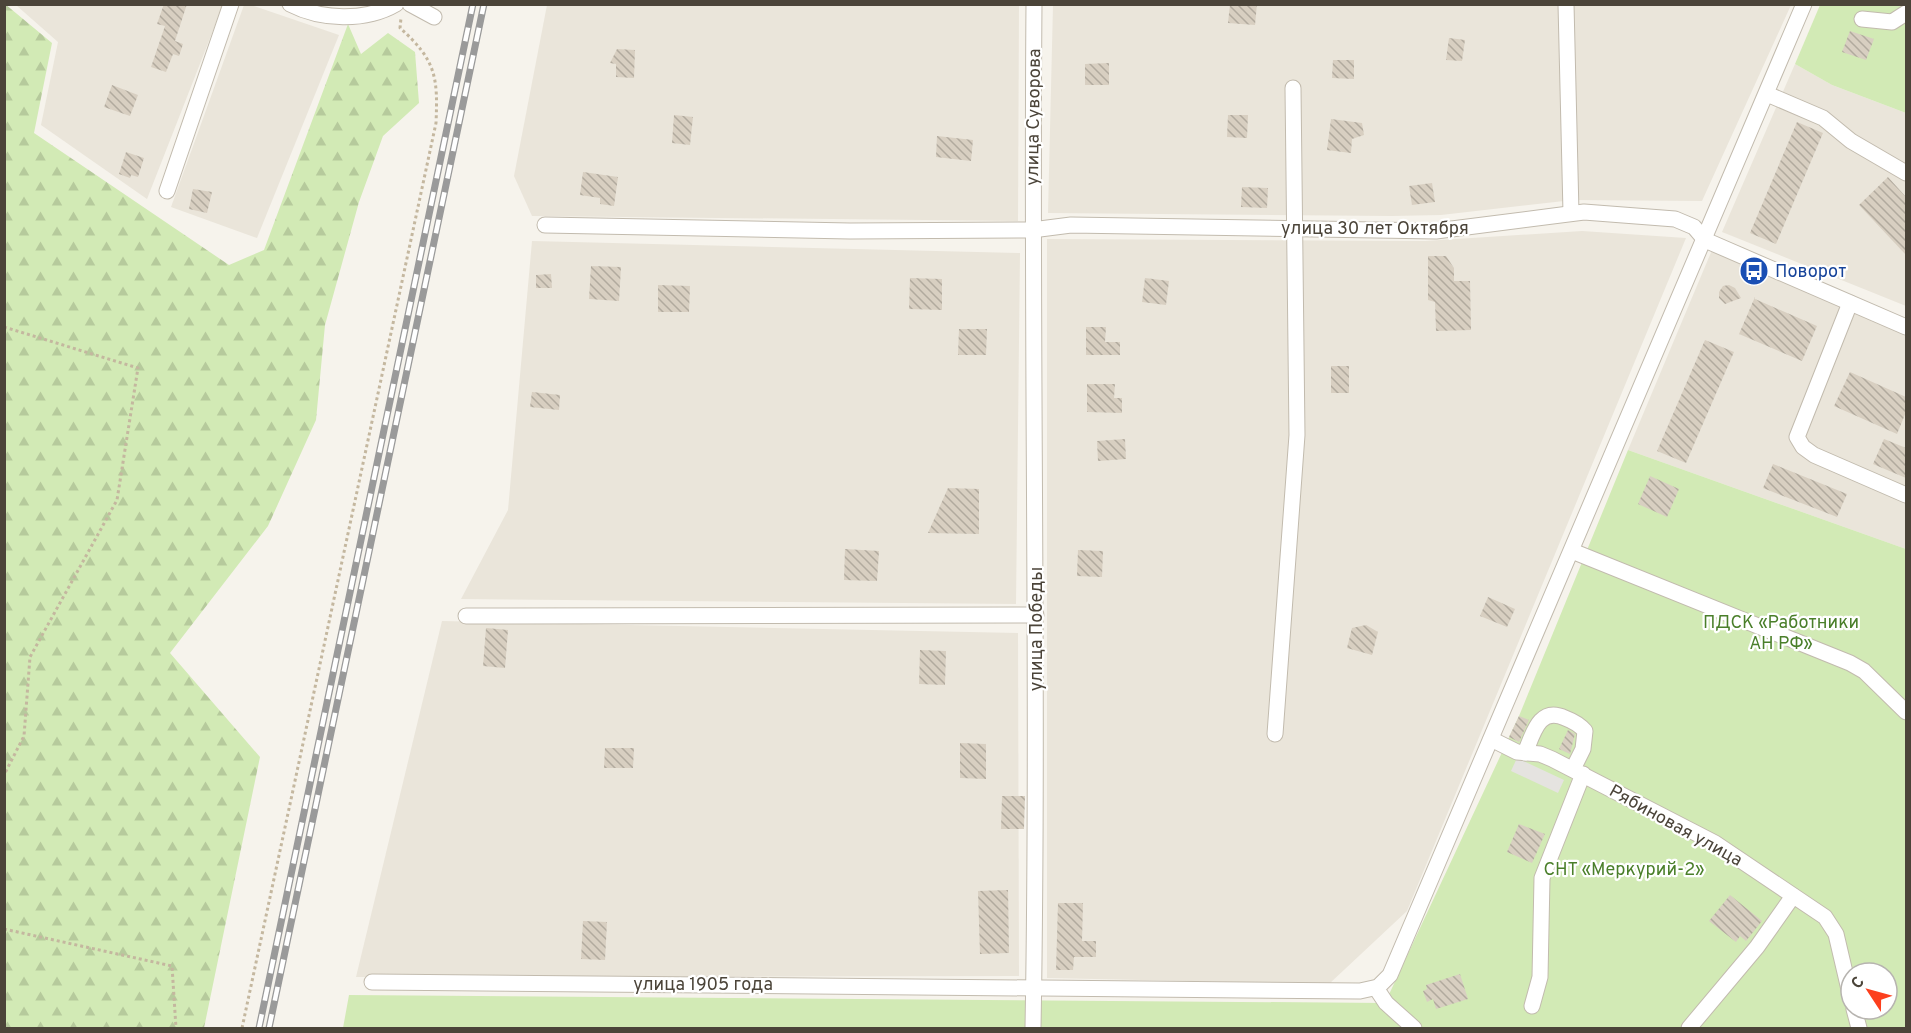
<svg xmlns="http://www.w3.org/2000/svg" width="1911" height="1033" font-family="Overpass,sans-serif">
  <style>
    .residential { fill: #eae5da }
    .forest { fill: url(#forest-firs) }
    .garden { fill: #d2eab5; fill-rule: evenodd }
    .parking { fill: #e5e3e0 }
    .building { fill: url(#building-back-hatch) }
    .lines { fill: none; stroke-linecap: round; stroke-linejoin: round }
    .minor-casing { stroke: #c2bbae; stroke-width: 17 }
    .path { stroke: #c4b79f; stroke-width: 3; stroke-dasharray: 3 3; stroke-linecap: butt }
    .minor { stroke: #fff; stroke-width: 15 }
    .rail-casing { stroke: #9a9a9a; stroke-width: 7 }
    .rail { stroke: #fff; stroke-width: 4.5; stroke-dasharray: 14; stroke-linecap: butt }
    .labels { text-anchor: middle; stroke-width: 4.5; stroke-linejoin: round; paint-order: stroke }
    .street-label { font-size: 18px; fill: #4b4439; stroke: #fff }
    .transit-label { font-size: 18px; fill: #164399; stroke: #fff; text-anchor: start }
    .park-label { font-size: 18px; fill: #4a7f2a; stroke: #fff }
  </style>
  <defs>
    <pattern id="forest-firs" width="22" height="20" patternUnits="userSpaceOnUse" patternTransform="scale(1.5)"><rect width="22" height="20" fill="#d2eab5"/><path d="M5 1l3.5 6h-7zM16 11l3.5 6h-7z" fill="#b6ca9c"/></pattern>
    <pattern id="building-back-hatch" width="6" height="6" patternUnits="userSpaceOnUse" patternTransform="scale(1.5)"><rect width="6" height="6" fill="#d8cfc1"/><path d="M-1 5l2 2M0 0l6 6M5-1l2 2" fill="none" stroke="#b1aa9e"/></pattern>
  </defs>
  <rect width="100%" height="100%" fill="#f6f3ec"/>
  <g class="residential">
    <path d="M 16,5 L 223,5 L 147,199 L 41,125 L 58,42 Z"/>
    <path d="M 244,5 L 251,5 L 339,35 L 257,238 L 171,207 Z"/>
    <path d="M 547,5 L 1019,5 L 1018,221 L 532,216 L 514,176 Z"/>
    <path d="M 1053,5 L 1791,5 L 1702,201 L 1573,200 L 1441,215 L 1392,216 L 1048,213 Z"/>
    <path d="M 1795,64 L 1832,85 L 1906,113 L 1906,306 L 1722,232 Z"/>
    <path d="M 1582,231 L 1686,238 L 1407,911 L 1329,984 L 1047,978 L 1047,239 L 1425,241 Z"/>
    <path d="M 532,241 L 1020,253 L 1016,604 L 461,599 L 508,510 Z"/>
    <path d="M 1712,250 L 1906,332 L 1906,549 L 1628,450 Z"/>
    <path d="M 442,621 L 1018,633 L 1019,976 L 356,977 Z"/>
  </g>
  <path class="forest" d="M 5,4 L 52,43 L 34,133 L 229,265 L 264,250 L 348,24 L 361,54 L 388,33 L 415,52 L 419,103 L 383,136 L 359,202 L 325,325 L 316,420 L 268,526 L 170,653 L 260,757 L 204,1028 L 5,1028 Z"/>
  <g class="garden">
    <path d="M 1820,5 L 1906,5 L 1906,113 L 1832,85 L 1795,64 Z"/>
    <path d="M 1628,450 L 1906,549 L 1906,1028 L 343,1028 L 349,995 L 1385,1003 L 1519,716 ZM 1851,973 L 1887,973 L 1887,1009 L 1851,1009 Z"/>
  </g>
  <path class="parking" d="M 1517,758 L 1564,780 L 1558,793 L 1511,771 Z"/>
  <g class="building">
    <path d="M 164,4 L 187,4 L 175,41 L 183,44 L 179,56 L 173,54 L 166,72 L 151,67 L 165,26 L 157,24 Z"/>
    <path d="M 1230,4 L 1257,4 L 1255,25 L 1228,23 Z"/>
    <path d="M 1850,31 L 1874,39 L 1866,60 L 1842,52 Z"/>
    <path d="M 1449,38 L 1465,40 L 1462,61 L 1446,60 Z"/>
    <path d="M 617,49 L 635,50 L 634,78 L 616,77 L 616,64 L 610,63 Z"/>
    <path d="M 1333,60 L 1354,60 L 1354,79 L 1332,78 Z"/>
    <path d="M 1109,63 L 1109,85 L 1085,85 L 1085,64 Z"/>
    <path d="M 112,85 L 138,95 L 130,116 L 104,107 Z"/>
    <path d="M 674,115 L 693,117 L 690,145 L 672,143 Z"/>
    <path d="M 1228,115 L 1248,115 L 1247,138 L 1227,137 Z"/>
    <path d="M 1331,119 L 1362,123 L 1364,135 L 1352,139 L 1351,153 L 1327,150 Z"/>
    <path d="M 1797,122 L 1823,133 L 1776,244 L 1750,233 Z"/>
    <path d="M 937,136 L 973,140 L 971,161 L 936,157 Z"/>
    <path d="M 126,152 L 144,158 L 138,177 L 131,175 L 130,178 L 119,174 Z"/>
    <path d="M 583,172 L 618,177 L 614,206 L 600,204 L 600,198 L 580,195 Z"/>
    <path d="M 1888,177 L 1906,197 L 1906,255 L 1859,205 Z"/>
    <path d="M 1432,183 L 1435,202 L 1412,205 L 1409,186 Z"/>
    <path d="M 1242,187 L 1268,188 L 1267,208 L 1241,207 Z"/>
    <path d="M 193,189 L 212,192 L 207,213 L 189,209 Z"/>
    <path d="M 1428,256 L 1446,256 L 1454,268 L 1454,281 L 1470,281 L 1471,330 L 1436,331 L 1435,302 L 1428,300 Z"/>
    <path d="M 591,266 L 621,267 L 619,301 L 589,299 Z"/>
    <path d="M 551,274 L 552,288 L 536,288 L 536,275 Z"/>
    <path d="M 910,278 L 942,279 L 942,310 L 909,309 Z"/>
    <path d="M 1145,278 L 1169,281 L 1166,305 L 1142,302 Z"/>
    <path d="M 658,285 L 690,286 L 689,312 L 658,312 Z"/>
    <path d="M 1729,285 L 1735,288 L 1741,298 L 1725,304 L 1719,298 L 1719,292 L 1723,286 Z"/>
    <path d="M 1755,297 L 1755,299 L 1817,326 L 1802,361 L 1739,334 Z"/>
    <path d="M 1086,327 L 1106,327 L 1105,342 L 1120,342 L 1120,355 L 1086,355 Z"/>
    <path d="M 959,329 L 987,329 L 986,355 L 958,355 Z"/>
    <path d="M 1705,340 L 1734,352 L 1686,463 L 1657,451 Z"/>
    <rect x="1331" y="366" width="18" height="27"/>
    <path d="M 1850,372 L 1906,397 L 1906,412 L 1897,434 L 1834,406 Z"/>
    <path d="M 1087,384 L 1115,384 L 1114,398 L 1122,398 L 1122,413 L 1087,412 Z"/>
    <path d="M 532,392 L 560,395 L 559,410 L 530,407 Z"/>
    <path d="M 1125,439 L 1126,459 L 1098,461 L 1097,441 Z"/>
    <path d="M 1884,439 L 1906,448 L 1906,478 L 1873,464 Z"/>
    <path d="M 1773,464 L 1847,494 L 1837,517 L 1763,488 Z"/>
    <path d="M 1650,476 L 1679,489 L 1667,517 L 1638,504 Z"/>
    <path d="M 948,488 L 979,489 L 979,534 L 928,533 Z"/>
    <path d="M 845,549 L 879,551 L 877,581 L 844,580 Z"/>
    <path d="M 1078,550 L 1103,551 L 1102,577 L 1077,576 Z"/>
    <path d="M 1488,597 L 1515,609 L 1507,627 L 1480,616 Z"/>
    <path d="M 1366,625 L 1378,632 L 1372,655 L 1347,648 L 1352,628 Z"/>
    <path d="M 486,628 L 508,630 L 505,668 L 483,666 Z"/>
    <path d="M 920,650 L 946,651 L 945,685 L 919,684 Z"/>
    <path d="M 1519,716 L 1529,720 L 1519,742 L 1509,737 Z"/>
    <path d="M 1568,730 L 1575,734 L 1570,754 L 1559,749 Z"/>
    <path d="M 960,743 L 986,744 L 986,779 L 960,778 Z"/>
    <path d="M 605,748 L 634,748 L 633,768 L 604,768 Z"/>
    <path d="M 1002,796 L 1025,796 L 1024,829 L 1001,829 Z"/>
    <path d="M 1519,824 L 1545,834 L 1532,863 L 1507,852 Z"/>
    <path d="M 1008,890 L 1009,953 L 980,954 L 978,891 Z"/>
    <path d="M 1730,895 L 1762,921 L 1746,941 L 1740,936 L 1736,942 L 1709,921 Z"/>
    <path d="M 1058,903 L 1083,903 L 1082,941 L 1096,941 L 1096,957 L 1074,957 L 1073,970 L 1056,970 Z"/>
    <path d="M 583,921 L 607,922 L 605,960 L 581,959 Z"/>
    <path d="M 1460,974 L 1468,999 L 1436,1009 L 1433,999 L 1427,1002 L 1423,991 L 1427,989 L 1426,985 Z"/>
  </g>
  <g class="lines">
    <g class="minor-casing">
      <g id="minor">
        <path d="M 290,4 C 321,20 365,22 396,4"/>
        <path d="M 410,4 L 434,17"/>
        <path d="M 1566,4 L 1571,213"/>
        <path d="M 1862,19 L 1892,22 L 1906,13"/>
        <path d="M 1767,94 L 1823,118 L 1851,141 L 1906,173"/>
        <path d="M 167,191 L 231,4"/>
        <path d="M 545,225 L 850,231 L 1032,230 L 1071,225 L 1436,231 L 1584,212 L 1675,219 L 1694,227 L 1705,240 L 1906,327"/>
        <path d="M 1850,303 L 1797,437 L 1803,447 L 1814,455 L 1906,495"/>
        <path d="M 1572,551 L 1850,663 L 1864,671 L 1906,712"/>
        <path d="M 466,616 L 1036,615"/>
        <path d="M 1275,734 L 1297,435 L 1293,88"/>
        <path d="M 1491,739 L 1517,752 L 1540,754 L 1552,759 L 1715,843 L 1825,917 L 1836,934 L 1851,998"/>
        <path d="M 1525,753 C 1533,734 1539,706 1565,718 C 1573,721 1579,724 1585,731 L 1583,749 L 1573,769"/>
        <path d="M 372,982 L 1360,991 L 1378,987 L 1390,975 L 1804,4"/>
        <path d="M 1376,988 L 1386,1003 L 1414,1028"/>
        <path d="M 1532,1006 L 1540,977 L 1542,878 L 1583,774"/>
        <path d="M 1854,1009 L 1859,1028"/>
        <path d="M 1033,1028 C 1039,687 1031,346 1034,4"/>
        <path d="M 1689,1028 L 1757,947 L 1793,896"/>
      </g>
    </g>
    <g class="path">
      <path d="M 4,327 L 138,368 L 117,500 L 30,657 L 24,736 L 4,775"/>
      <path d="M 4,929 L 172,966 L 176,1028"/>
      <path d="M 242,1028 L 436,123 C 438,77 436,60 400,28 L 401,18"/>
    </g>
    <use href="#minor" class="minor"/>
    <g class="rail-casing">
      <g id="rail">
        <path d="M 259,1028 L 473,4"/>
        <path d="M 269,1028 L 484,4"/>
      </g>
    </g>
    <use href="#rail" class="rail"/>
  </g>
  <defs>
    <g id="bus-disc" transform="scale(1.5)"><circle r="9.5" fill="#1a4fb4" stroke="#fff"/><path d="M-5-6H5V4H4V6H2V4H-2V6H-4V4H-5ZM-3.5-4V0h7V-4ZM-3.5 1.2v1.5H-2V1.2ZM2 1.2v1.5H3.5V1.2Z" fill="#fff"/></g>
  </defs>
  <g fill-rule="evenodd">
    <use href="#bus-disc" x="1754" y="271"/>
  </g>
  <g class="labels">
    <g class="street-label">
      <text transform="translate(1033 117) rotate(-89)" y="6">улица Суворова</text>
      <text x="1375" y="234">улица 30 лет Октября</text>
      <text transform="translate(1036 629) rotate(-90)" y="6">улица Победы</text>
      <text transform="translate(1676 825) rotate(29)" y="6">Рябиновая улица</text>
      <text x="703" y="990">улица 1905 года</text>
    </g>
    <g class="transit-label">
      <text x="1775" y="277">Поворот</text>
    </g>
    <g class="park-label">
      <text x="1781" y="628">ПДСК «Работники<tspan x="1781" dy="21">АН РФ»</tspan></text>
      <text x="1624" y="875">СНТ «Меркурий-2»</text>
    </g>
  </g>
  <rect width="1911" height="1033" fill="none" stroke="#4b4439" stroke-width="12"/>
  <g transform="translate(1869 991) rotate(306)"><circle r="28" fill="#ffffff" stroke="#b7b4b0" stroke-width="1.5"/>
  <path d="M0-4.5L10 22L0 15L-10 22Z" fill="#fc3f1d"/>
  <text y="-9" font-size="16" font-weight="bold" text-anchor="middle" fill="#4b4439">С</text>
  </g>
</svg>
